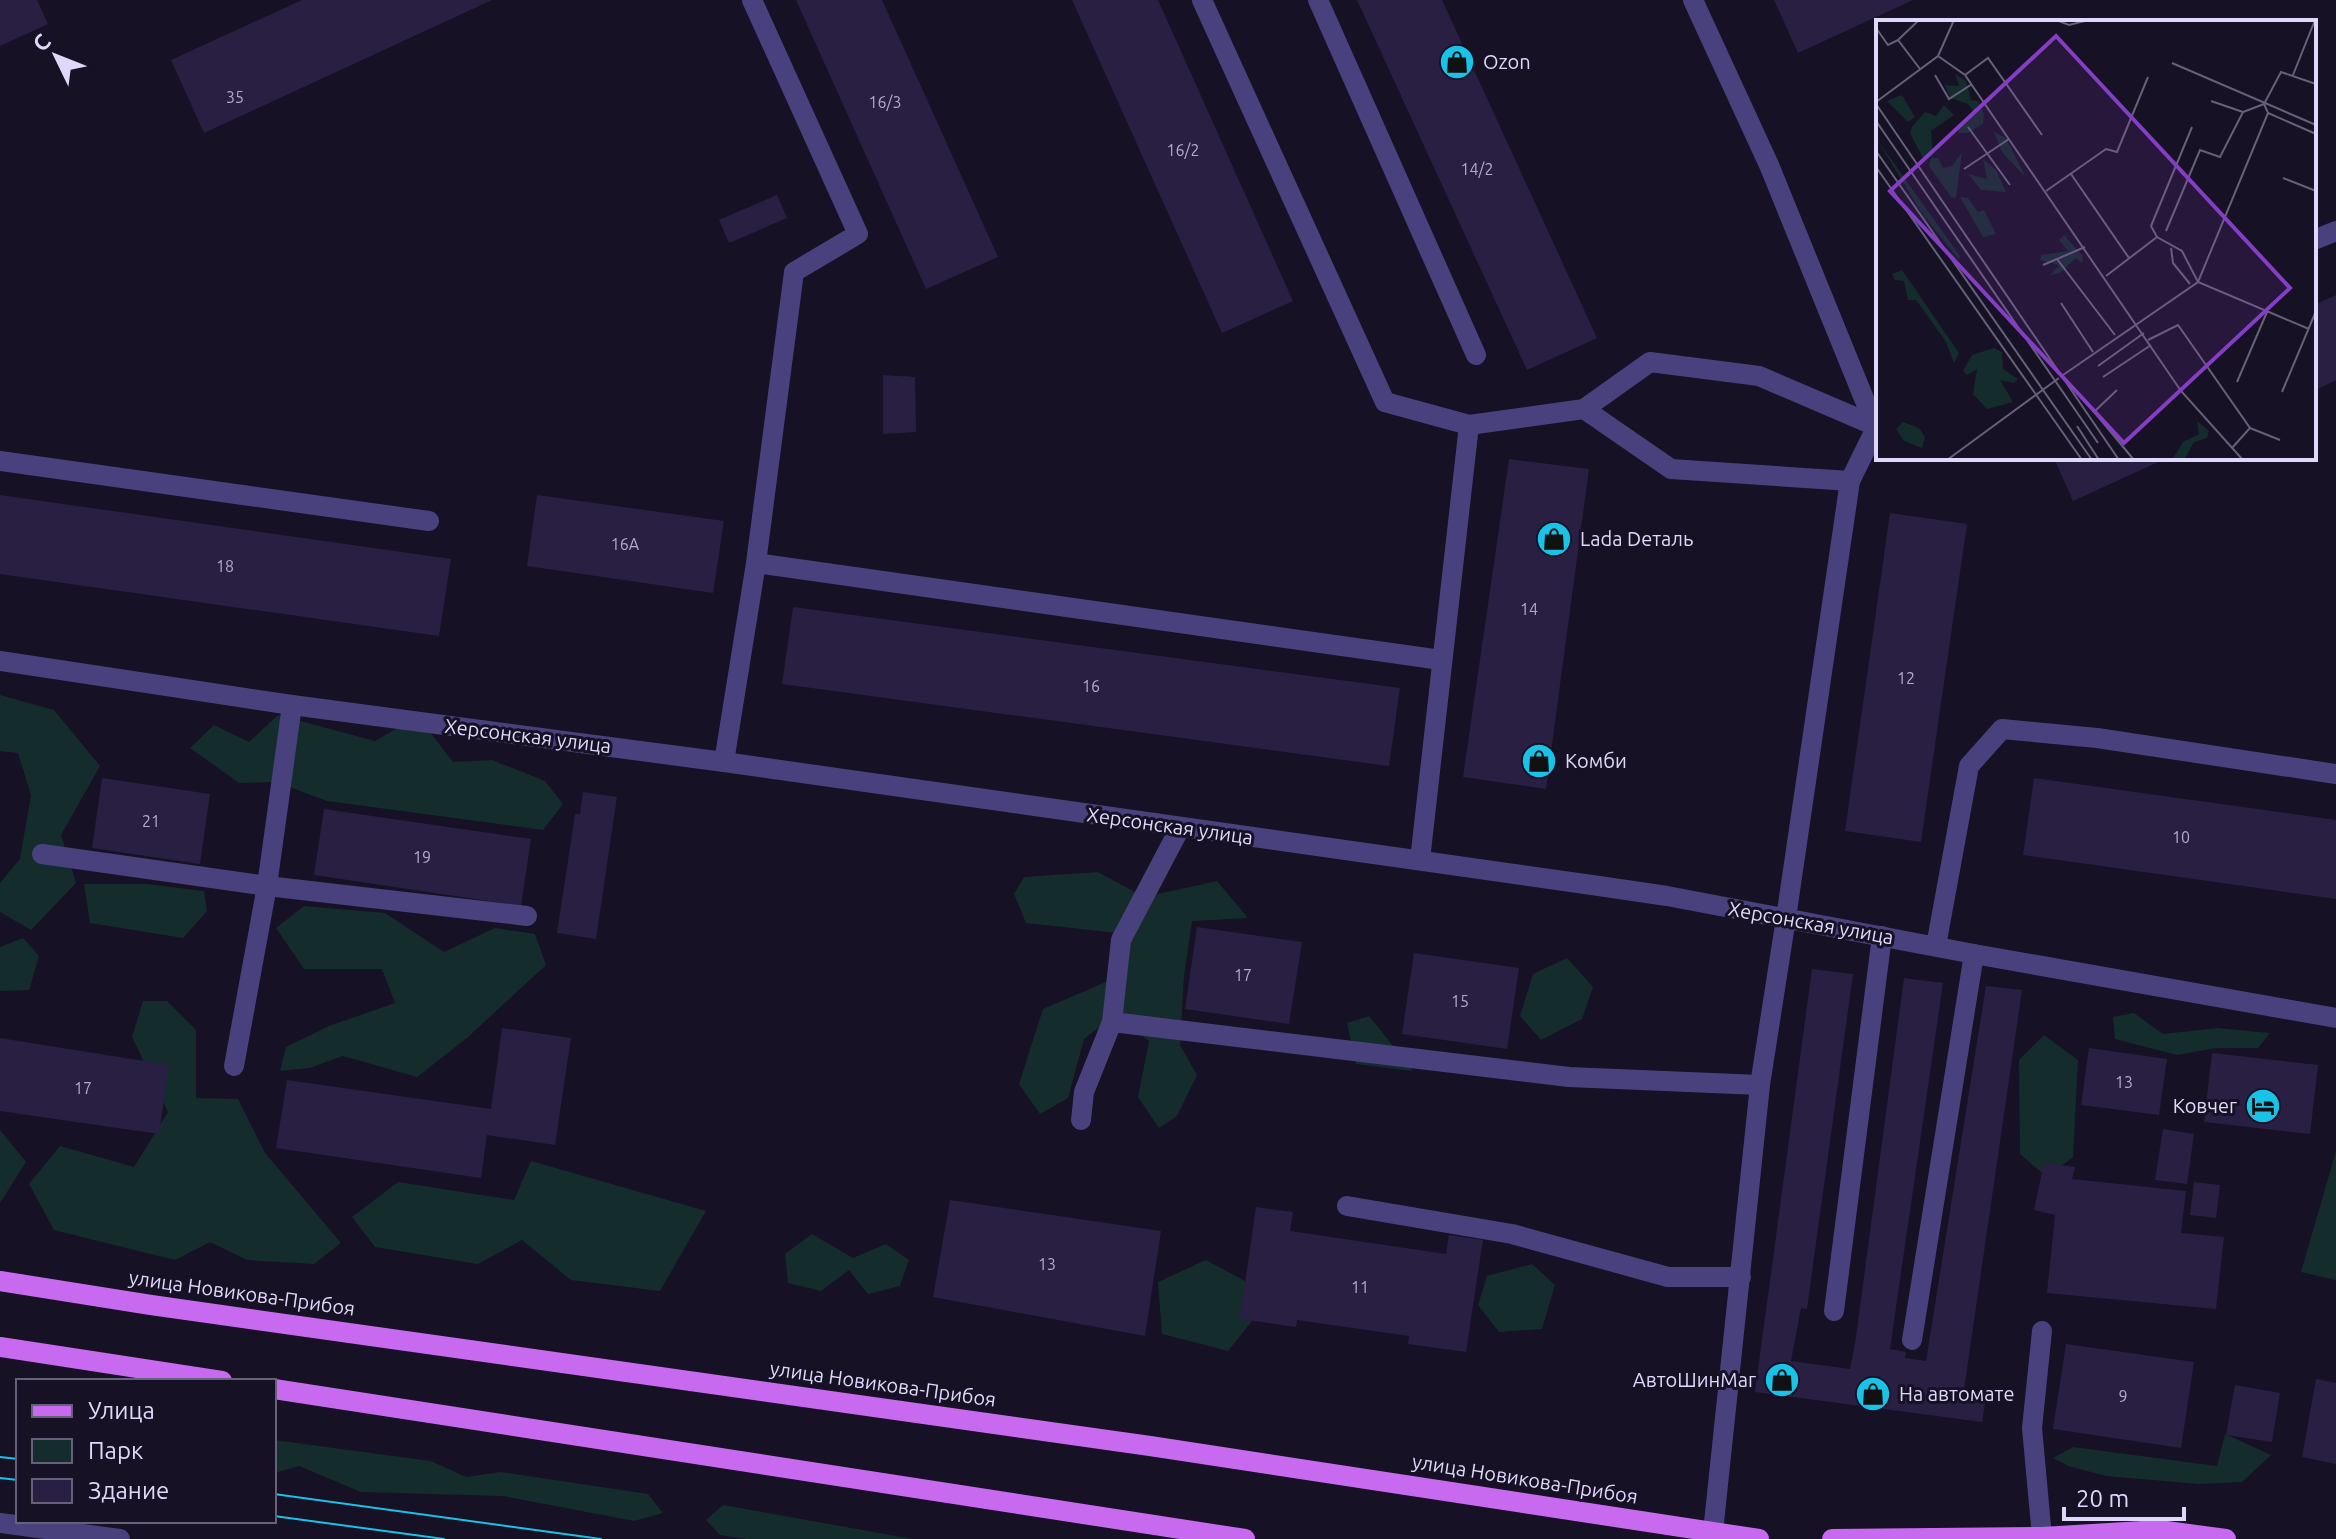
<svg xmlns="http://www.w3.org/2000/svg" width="2336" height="1539" font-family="Ubuntu,sans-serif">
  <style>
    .green { fill: #152c2d }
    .building { fill: #291f43 }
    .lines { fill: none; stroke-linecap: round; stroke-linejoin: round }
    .lane { stroke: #48417e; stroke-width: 20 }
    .street { stroke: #48417e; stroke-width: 20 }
    .primary { stroke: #c86af0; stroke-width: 20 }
    .tram { stroke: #18c3e7; stroke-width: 2 }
    .labels { text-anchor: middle; stroke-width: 6; stroke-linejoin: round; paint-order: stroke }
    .number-label { font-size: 16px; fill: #b2aacd }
    .poi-label { font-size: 20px; fill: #dfd8fb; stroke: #161124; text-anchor: start }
    .street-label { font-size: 20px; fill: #dfd8fb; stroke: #161124 }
    .inset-road { fill: none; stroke: #66617a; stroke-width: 2 }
    .view { fill: #853dc5; fill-opacity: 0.15; stroke: #853dc5; stroke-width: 4 }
    .inset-edge { fill: none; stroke: #dfd8fb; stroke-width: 4 }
  </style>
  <rect width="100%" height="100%" fill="#161124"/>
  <g class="green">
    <path d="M 0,695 L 54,710 L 100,766 L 61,835 L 76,883 L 31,930 L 0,912 L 0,883 L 20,859 L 31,795 L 18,753 L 0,751 Z"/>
    <path d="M 278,715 L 375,741 L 401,726 L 429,731 L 453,762 L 492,760 L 545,781 L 563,804 L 543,830 L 327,801 L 276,782 L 239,783 L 190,748 L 214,725 L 249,742 Z"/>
    <path d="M 1098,872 L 1144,897 L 1217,881 L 1248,918 L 1192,921 L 1184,976 L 1180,1045 L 1197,1075 L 1177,1116 L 1159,1128 L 1138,1097 L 1149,1041 L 1115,1015 L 1084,1039 L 1068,1098 L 1040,1114 L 1019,1084 L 1043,1009 L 1120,976 L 1127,934 L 1026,923 L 1014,894 L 1024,877 Z"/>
    <path d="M 84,884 L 147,884 L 204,891 L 207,911 L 183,938 L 90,923 Z"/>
    <path d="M 304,906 L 385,913 L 444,952 L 495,928 L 535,934 L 546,965 L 467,1038 L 417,1077 L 343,1056 L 309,1068 L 280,1071 L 286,1047 L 329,1026 L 395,1003 L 382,969 L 304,969 L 276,928 Z"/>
    <path d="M 23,938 L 39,956 L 29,990 L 0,991 L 0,947 Z"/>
    <path d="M 1567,958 L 1593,987 L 1582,1019 L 1541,1040 L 1520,1016 L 1533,974 Z"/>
    <path d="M 143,1001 L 167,1001 L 196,1030 L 196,1098 L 238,1099 L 265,1153 L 341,1243 L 314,1264 L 247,1260 L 210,1242 L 175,1260 L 54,1230 L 29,1184 L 60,1146 L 134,1167 L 168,1112 L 132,1037 Z"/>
    <path d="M 2134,1013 L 2163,1034 L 2217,1028 L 2270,1033 L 2258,1048 L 2216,1048 L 2177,1055 L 2115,1039 L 2113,1017 Z"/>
    <path d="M 1369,1016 L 1413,1071 L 1356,1064 L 1347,1023 Z"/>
    <path d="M 2044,1035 L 2078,1060 L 2073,1157 L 2047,1177 L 2020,1154 L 2019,1060 Z"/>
    <path d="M 0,1130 L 26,1162 L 0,1203 Z"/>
    <path d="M 2336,1151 L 2336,1280 L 2301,1272 Z"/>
    <path d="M 531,1161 L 706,1211 L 660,1291 L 571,1280 L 522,1240 L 478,1264 L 375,1247 L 352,1217 L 398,1182 L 514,1200 Z"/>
    <path d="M 812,1234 L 853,1258 L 886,1244 L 909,1260 L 900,1286 L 868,1294 L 849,1270 L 821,1291 L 788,1283 L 785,1254 Z"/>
    <path d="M 1206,1260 L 1245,1281 L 1252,1321 L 1228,1351 L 1162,1334 L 1158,1282 Z"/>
    <path d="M 1532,1264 L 1555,1285 L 1542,1329 L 1499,1332 L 1478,1305 L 1487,1276 Z"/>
    <path d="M 2225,1434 L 2271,1455 L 2242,1482 L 2199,1484 L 2106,1476 L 2068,1466 L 2053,1458 L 2073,1447 L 2217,1466 Z"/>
    <path d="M 274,1440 L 431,1461 L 466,1477 L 501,1472 L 648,1494 L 663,1513 L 634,1521 L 503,1496 L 361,1492 L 299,1466 L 274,1473 Z"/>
    <path d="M 723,1505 L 913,1539 L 746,1539 L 720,1535 L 706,1520 Z"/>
  </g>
  <g class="building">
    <path d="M 0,0 L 37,0 L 48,24 L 0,46 Z"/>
    <path d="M 302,0 L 492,0 L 204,133 L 171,60 Z"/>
    <path d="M 796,0 L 882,0 L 998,257 L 926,289 Z"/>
    <path d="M 1072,0 L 1158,0 L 1293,301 L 1222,333 Z"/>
    <path d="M 1357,0 L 1442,0 L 1597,338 L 1527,370 Z"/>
    <path d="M 1774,0 L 1913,0 L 1798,53 Z"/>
    <path d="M 777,195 L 787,218 L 729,243 L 719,220 Z"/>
    <path d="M 2336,295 L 2336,380 L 2314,391 L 2314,305 Z"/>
    <path d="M 883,375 L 915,377 L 916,432 L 883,434 Z"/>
    <path d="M 2054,458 L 2167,458 L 2073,501 Z"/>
    <path d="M 1509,459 L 1589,469 L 1546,789 L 1463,777 Z"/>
    <path d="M 0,495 L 451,559 L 439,636 L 0,574 Z"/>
    <path d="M 537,495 L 724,521 L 713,593 L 527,566 Z"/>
    <path d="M 1890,513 L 1967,524 L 1921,842 L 1845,831 Z"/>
    <path d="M 793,607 L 1400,688 L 1389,766 L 782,684 Z"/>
    <path d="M 102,778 L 210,794 L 200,864 L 92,848 Z"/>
    <path d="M 2034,778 L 2336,820 L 2336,899 L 2023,855 Z"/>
    <path d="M 583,792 L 617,797 L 596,939 L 557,933 L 575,814 L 580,814 Z"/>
    <path d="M 324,809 L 531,839 L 521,906 L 314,875 Z"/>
    <path d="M 1197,927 L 1302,942 L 1289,1024 L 1185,1009 Z"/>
    <path d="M 1414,953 L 1519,968 L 1507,1049 L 1402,1034 Z"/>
    <path d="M 1812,969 L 1853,974 L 1807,1309 L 1801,1308 L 1791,1361 L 1850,1369 L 1855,1344 L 1904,978 L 1943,983 L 1890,1349 L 1906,1352 L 1905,1358 L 1926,1361 L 1986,986 L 2022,990 L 1964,1390 L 1987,1391 L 1982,1422 L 1755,1392 Z"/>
    <path d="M 502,1028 L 571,1038 L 555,1145 L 487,1135 L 481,1178 L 276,1148 L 287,1080 L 491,1109 Z"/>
    <path d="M 0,1038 L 169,1065 L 159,1134 L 0,1111 Z"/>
    <path d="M 2089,1048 L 2167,1059 L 2159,1115 L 2081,1105 Z"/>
    <path d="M 2212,1053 L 2318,1065 L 2310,1134 L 2204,1122 Z"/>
    <path d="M 2163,1129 L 2194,1134 L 2187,1184 L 2155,1180 Z"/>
    <path d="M 2044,1163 L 2075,1167 L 2072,1179 L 2186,1191 L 2181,1233 L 2224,1237 L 2216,1309 L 2047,1293 L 2055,1215 L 2034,1210 Z"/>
    <path d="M 2194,1182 L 2220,1185 L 2216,1218 L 2190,1215 Z"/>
    <path d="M 950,1200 L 1161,1231 L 1145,1336 L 933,1297 Z"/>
    <path d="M 1256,1207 L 1293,1212 L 1290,1231 L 1446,1254 L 1449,1235 L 1483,1240 L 1466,1352 L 1408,1344 L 1409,1336 L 1297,1320 L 1296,1327 L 1240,1319 Z"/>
    <path d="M 2066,1344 L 2194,1362 L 2181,1448 L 2053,1429 Z"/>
    <path d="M 2316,1379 L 2336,1383 L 2336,1464 L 2302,1457 Z"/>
    <path d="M 2235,1385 L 2280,1393 L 2272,1442 L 2226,1435 Z"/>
  </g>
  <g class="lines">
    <g class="lane">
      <path d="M 1202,0 L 1385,402 L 1469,425 L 1584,409 L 1650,362 L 1759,376 L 1878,427"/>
      <path d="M 1318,0 L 1476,355"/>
      <path d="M 1693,0 L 1769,165 L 1876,428 L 1850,481 L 1786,918"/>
      <path d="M 2314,240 L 2336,231"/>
      <path d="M 1584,409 L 1671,469 L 1850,481"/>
      <path d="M 0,461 L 429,521"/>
      <path d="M 756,563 L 1441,660"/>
      <path d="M 724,762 L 756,563 L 794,272 L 858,234 L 752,0"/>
      <path d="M 42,854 L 267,886 L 527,916"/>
      <path d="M 1420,860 L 1469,425"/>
      <path d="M 1936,946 L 1969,766 L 2002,729 L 2097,738 L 2336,774"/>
      <path d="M 1112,1022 L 1569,1077 L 1760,1085"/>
      <path d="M 234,1066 L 267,886 L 292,705"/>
      <path d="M 1081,1120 L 1084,1092 L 1112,1022 L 1121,940 L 1180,828"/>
      <path d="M 1347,1206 L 1512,1234 L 1668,1277 L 1741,1277"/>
      <path d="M 1834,1311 L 1882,936"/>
      <path d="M 2042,1331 L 2032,1428 L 2042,1537"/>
      <path d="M 1912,1340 L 1974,954"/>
      <path d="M 0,1523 L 120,1539"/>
    </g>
    <g class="street">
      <path d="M 0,661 L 292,705 L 724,762 L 1599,886 L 1667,896 L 1974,954 L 2336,1018"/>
      <path d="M 1713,1532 L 1760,1085 L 1786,918"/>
    </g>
    <g class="primary">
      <path d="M 0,1281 L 151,1305 L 1150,1446 L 1759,1539"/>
      <path d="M 0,1347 L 222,1381"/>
      <path d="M 274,1389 L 1245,1539"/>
      <path d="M 1832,1539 L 2042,1537 L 2159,1530 L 2226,1539"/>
    </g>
    <g class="tram">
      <path d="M 0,1457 L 18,1459"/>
      <path d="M 0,1478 L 18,1480"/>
      <path d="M 274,1494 L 601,1539"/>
      <path d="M 274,1516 L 444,1539"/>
    </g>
  </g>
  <defs>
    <g id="shop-disc" transform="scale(1.8)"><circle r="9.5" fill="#18c3e7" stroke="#161124"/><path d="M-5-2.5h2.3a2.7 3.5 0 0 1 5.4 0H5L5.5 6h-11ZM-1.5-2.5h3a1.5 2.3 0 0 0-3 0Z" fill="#111"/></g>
    <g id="hotel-disc" transform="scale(1.8)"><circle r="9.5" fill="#18c3e7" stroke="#161124"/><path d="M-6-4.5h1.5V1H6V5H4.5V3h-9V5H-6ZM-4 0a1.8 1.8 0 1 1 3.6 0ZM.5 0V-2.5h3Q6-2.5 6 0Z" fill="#111"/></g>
  </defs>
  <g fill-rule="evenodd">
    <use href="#shop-disc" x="1457" y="62"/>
    <use href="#shop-disc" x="1554" y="539"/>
    <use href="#shop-disc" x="1539" y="761"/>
    <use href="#hotel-disc" x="2263" y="1106"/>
    <use href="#shop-disc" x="1782" y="1380"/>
    <use href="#shop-disc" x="1873" y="1394"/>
  </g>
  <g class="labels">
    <g class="number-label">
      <text x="235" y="103">35</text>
      <text x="885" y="108">16/3</text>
      <text x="1183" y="156">16/2</text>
      <text x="1477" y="175">14/2</text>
      <text x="625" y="550">16А</text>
      <text x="225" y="572">18</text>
      <text x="1529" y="615">14</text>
      <text x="1906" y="684">12</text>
      <text x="1091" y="692">16</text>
      <text x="151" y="827">21</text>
      <text x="2181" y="843">10</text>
      <text x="422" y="863">19</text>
      <text x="1243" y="981">17</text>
      <text x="1460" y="1007">15</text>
      <text x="2124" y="1088">13</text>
      <text x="83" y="1094">17</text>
      <text x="1047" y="1270">13</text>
      <text x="1360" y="1293">11</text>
      <text x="2123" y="1402">9</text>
    </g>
    <g class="poi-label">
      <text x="1483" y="69">Ozon</text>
      <text x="1580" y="546">Lada Dеталь</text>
      <text x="1565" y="768">Комби</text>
      <text x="2237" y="1113" text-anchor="end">Ковчег</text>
      <text x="1756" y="1387" text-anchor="end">АвтоШинМаг</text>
      <text x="1899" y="1401">На автомате</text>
    </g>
    <g class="street-label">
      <text transform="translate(528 736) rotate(7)" y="7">Херсонская улица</text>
      <text transform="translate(1170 826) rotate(8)" y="7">Херсонская улица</text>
      <text transform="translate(1811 923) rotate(10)" y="7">Херсонская улица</text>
      <text transform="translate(242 1293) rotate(8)" y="7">улица Новикова-Прибоя</text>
      <text transform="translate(883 1384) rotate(8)" y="7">улица Новикова-Прибоя</text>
      <text transform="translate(1525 1479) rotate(9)" y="7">улица Новикова-Прибоя</text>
    </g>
  </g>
  <g transform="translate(1876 20)">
    <rect width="440" height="440" fill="#161124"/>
    <path d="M 79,54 L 90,61 L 95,80 L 102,81 L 108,94 L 107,104 L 92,113 L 83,113 L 81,105 L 100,94 L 92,84 L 74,78 L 69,65 L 83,66 ZM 26,75 L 39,97 L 32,102 L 11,81 ZM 68,85 L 78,95 L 55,111 L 57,136 L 47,138 L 34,113 L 36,107 L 49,92 L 60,96 ZM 118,112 L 130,118 L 150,158 L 126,132 ZM 0,118 L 84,236 L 83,240 L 45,192 ZM 86,132 L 80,178 L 75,177 L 53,146 L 55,138 L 62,138 L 67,148 L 76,146 ZM 107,139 L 120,150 L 130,172 L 105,170 L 92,154 L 111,159 ZM 84,177 L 92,178 L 102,192 L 108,190 L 120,214 L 107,217 ZM 188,215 L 207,236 L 206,243 L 200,238 L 184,253 L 174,255 L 183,245 L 164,240 L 165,235 L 192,231 L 183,220 ZM 26,250 L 83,333 L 78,343 L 70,322 L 40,280 L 32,280 L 28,261 L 19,260 L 16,254 ZM 118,328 L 126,332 L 127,349 L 142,359 L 138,363 L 124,360 L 137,382 L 111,389 L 97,374 L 101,349 L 91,355 L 87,351 L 96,335 ZM 321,401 L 333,411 L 331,418 L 318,422 L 308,440 L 296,440 L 307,422 L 323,414 ZM 27,402 L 43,408 L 49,417 L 46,428 L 28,421 L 20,409 Z" fill="#152c2d"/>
    <path class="inset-road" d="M 180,0 L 193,5 L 213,0M 0,8 L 12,25 L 22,20 L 44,49M 22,20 L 43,0M 62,36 L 89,55 L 305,371 L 367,440M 296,43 L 440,105M 59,55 L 73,79 L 96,64M 89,55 L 112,38 L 166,115M 417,55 L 439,0M 440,64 L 405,52 L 388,84 L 392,93 L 440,114M 335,81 L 367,92M 0,82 L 62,36 L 78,0M 0,84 L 243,440M 0,101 L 222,423M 92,107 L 134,165M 316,107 L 275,206 L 281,217 L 306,231 L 322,262 L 433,309M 0,131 L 216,440M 0,147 L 206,440M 88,149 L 133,119M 195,154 L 253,238M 407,158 L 440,171M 170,171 L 230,129 L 241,132 L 272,57M 290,211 L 324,130 L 344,137 L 367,92 L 388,84M 295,228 L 297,243 L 314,264M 181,239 L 239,315M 167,245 L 209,227M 230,256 L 281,217M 185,283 L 217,332M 272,320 L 302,305 L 374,408 L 356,428M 222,346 L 268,313M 187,355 L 322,262 L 392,93M 227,357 L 275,325M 361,362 L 391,292M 406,372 L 440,291M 205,376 L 258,440M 219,391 L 241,370M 201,406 L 223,440M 374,408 L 404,420M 71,440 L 183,358"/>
    <path class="view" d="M 180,16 L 414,268 L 248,423 L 14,171 Z"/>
    <rect width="440" height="440" class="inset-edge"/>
  </g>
  <rect x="16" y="1379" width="260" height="144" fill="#161124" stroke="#66617a" stroke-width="2"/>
  <rect x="32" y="1405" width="40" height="12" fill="#c86af0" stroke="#66617a" stroke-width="2"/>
  <text x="88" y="1419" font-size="24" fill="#dfd8fb">Улица</text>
  <rect x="32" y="1439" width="40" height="24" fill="#152c2d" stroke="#66617a" stroke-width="2"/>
  <text x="88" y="1459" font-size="24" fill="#dfd8fb">Парк</text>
  <rect x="32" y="1479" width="40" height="24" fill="#291f43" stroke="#66617a" stroke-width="2"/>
  <text x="88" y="1499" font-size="24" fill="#dfd8fb">Здание</text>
  <g transform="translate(56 56) rotate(313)" stroke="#161124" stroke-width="6" paint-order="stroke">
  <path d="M0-6L14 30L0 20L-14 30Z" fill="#dfd8fb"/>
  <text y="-12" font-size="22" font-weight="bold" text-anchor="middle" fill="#dfd8fb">С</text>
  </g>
  <path d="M2064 1507v12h120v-12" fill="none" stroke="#dfd8fb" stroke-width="4"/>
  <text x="2076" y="1507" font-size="24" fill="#dfd8fb" stroke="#161124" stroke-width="6" paint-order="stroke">20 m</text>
</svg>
